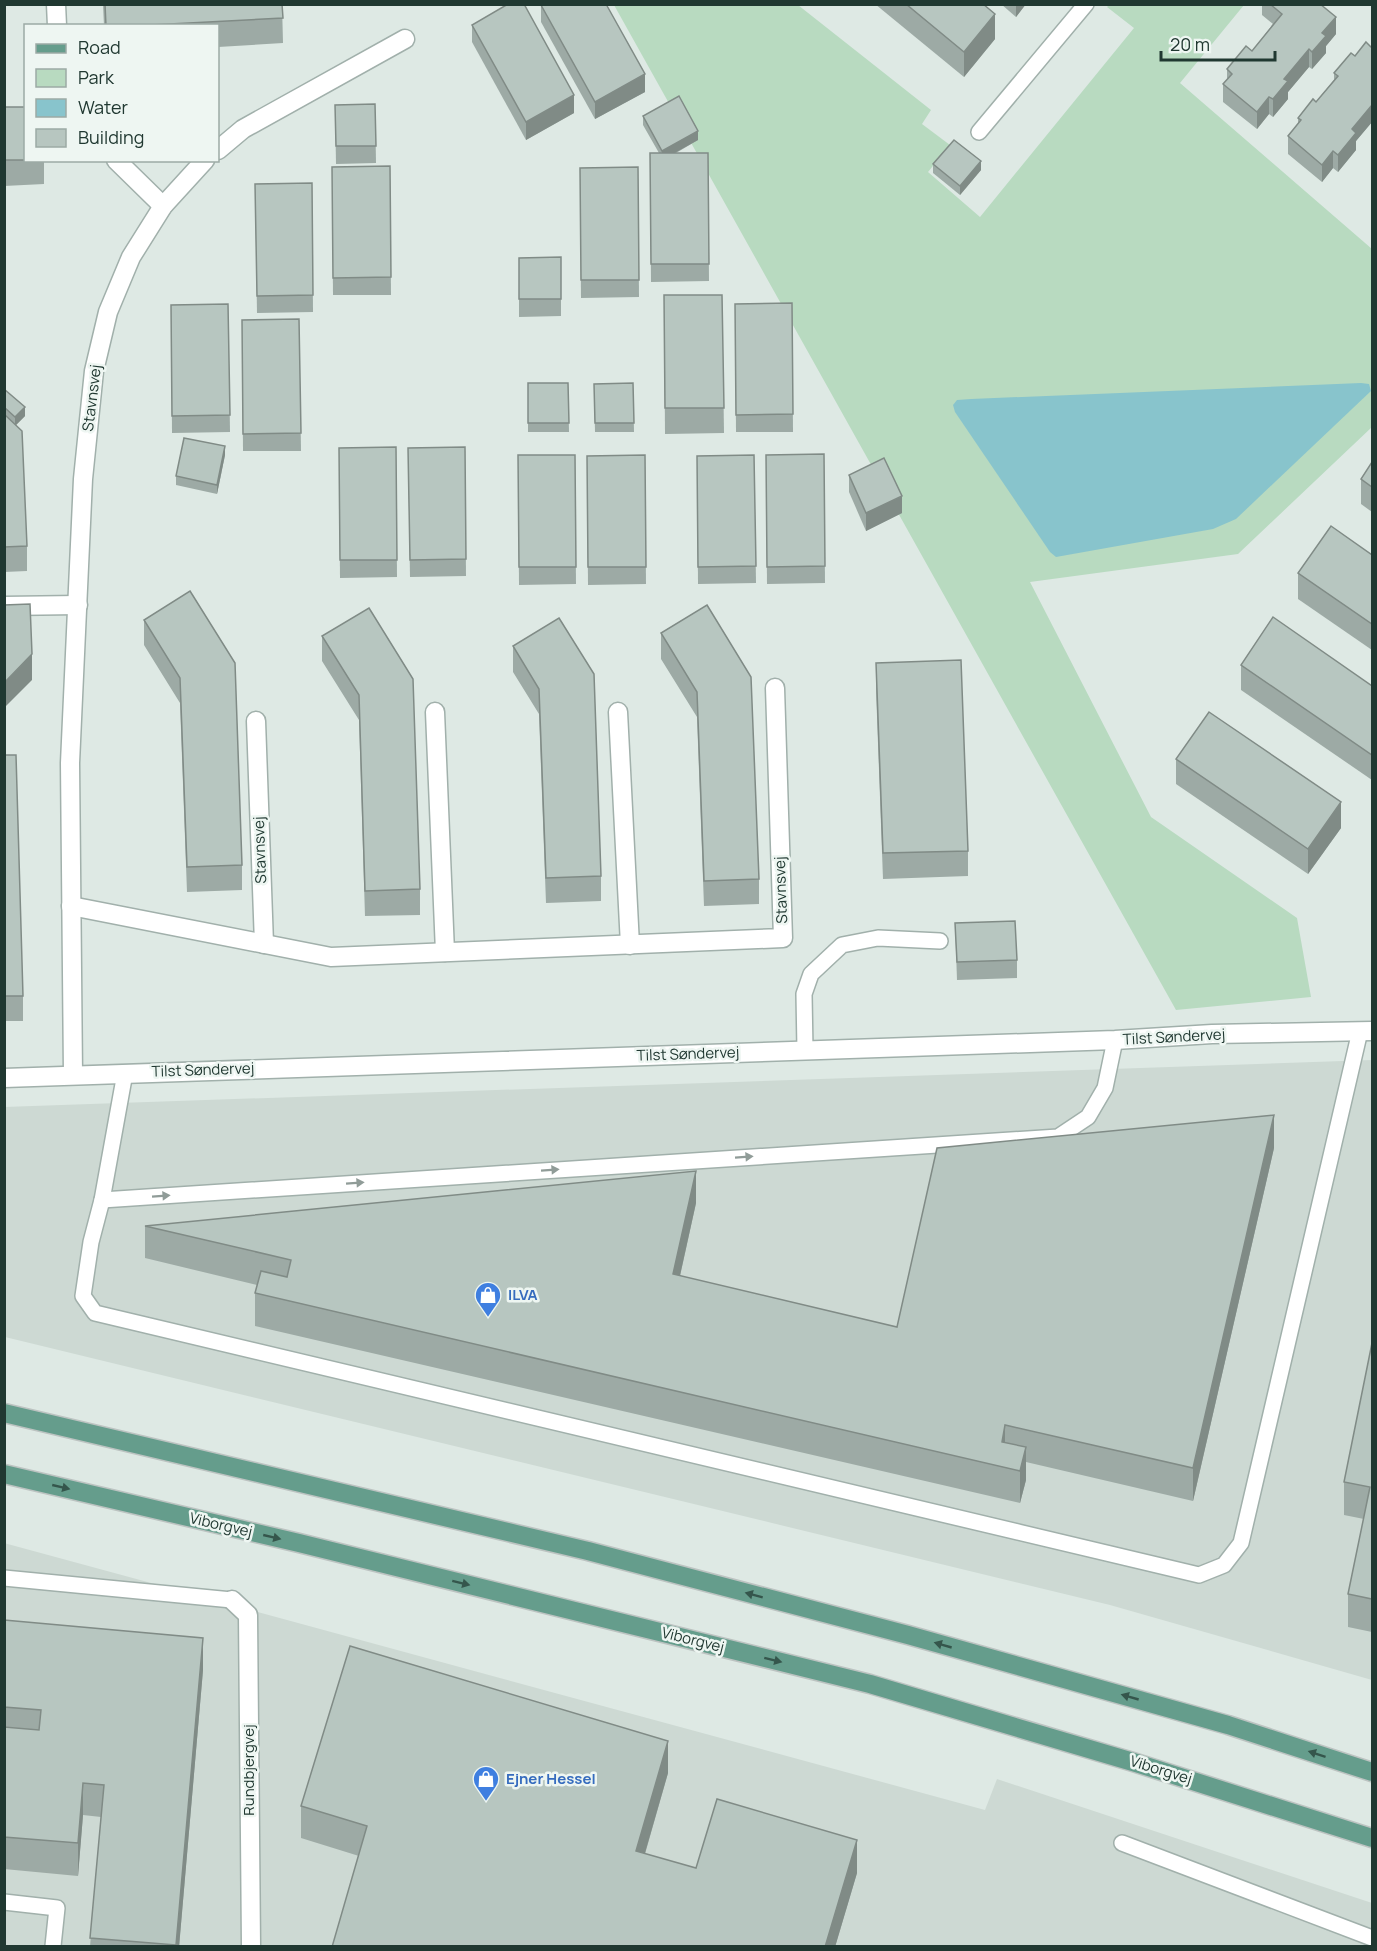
<svg xmlns="http://www.w3.org/2000/svg" width="1377" height="1951" font-family="Manrope,sans-serif">
  <style>
    .built { fill: #cdd9d3 }
    .green { fill: #b8dac0 }
    .water { fill: #88c4cc }
    .lines { fill: none; stroke-linecap: round; stroke-linejoin: round }
    .service-casing { stroke: #a1b0ab; stroke-width: 18 }
    .minor-casing { stroke: #a1b0ab; stroke-width: 21 }
    .primary-casing { stroke: #bcc3c1; stroke-width: 21 }
    .service { stroke: #fff; stroke-width: 15 }
    .minor { stroke: #fff; stroke-width: 18 }
    .primary { stroke: #659d8c; stroke-width: 18 }
    .wall { fill: #9daaa5 }
    .shaded-wall { fill: #808b86 }
    .building { fill: #b7c6c0; stroke: #808b86; stroke-width: 1.5 }
    .oneway { fill: #909c98 }
    .oneway2 { fill: #35564c }
    .labels { text-anchor: middle; stroke-width: 5; stroke-linejoin: round; paint-order: stroke }
    .street-label { font-size: 15px; fill: #203831; stroke: #eef6f2 }
    .shop-label { font-size: 15px; font-weight: bold; fill: #366cbe; stroke: #eef6f2; text-anchor: start }
  </style>
  <rect width="100%" height="100%" fill="#dee9e4"/>
  <g class="built">
    <path d="M 1372,1060 L 1372,1680 L 1110,1605 L 5,1337 L 4,1107 Z"/>
    <path d="M 4,1543 L 985,1810 L 997,1779 L 1372,1903 L 1372,1946 L 5,1946 Z"/>
  </g>
  <path class="green" d="M 614,5 L 798,5 L 931,110 L 922,124 L 950,145 L 928,172 L 980,217 L 1134,28 L 1107,7 L 1109,5 L 1244,5 L 1180,83 L 1372,249 L 1372,427 L 1238,554 L 1030,582 L 1151,817 L 1297,918 L 1311,997 L 1176,1010 Z"/>
  <path class="water" d="M 1361,383 L 1369,384 L 1371,391 L 1236,519 L 1213,529 L 1056,557 L 1050,552 L 955,412 L 953,405 L 957,400 L 971,399 Z"/>
  <g class="lines">
    <g class="service-casing">
      <g id="service">
        <path d="M 979,132 L 1086,4"/>
        <path d="M 805,1050 L 804,994 L 811,974 L 842,945 L 878,938 L 940,941"/>
        <path d="M 125,1073 L 102,1200 L 91,1242 L 83,1296 L 95,1313 L 1199,1575 L 1224,1565 L 1241,1543 L 1360,1031"/>
        <path d="M 102,1200 L 1058,1137 L 1088,1117 L 1105,1088 L 1115,1040"/>
        <path d="M 4,1578 L 232,1600"/>
        <path d="M 1122,1843 L 1372,1938"/>
        <path d="M 4,1902 L 57,1908 L 53,1946"/>
      </g>
    </g>
    <g class="minor-casing">
      <g id="minor">
        <path d="M 56,4 L 57,26"/>
        <path d="M 218,150 L 243,129 L 405,39"/>
        <path d="M 116,160 L 163,206"/>
        <path d="M 4,606 L 78,605"/>
        <path d="M 435,712 L 445,952"/>
        <path d="M 618,712 L 630,945"/>
        <path d="M 256,721 L 264,944"/>
        <path d="M 71,906 L 331,957 L 783,938 L 775,688"/>
        <path d="M 73,1075 L 70,763 L 83,479 L 94,371 L 108,312 L 131,257 L 163,206 L 205,160"/>
        <path d="M 4,1078 L 1115,1040 L 1212,1034 L 1372,1031"/>
        <path d="M 232,1600 L 248,1615 L 251,1946"/>
      </g>
    </g>
    <g class="primary-casing">
      <g id="primary">
        <path d="M 4,1413 L 588,1551 L 908,1635 L 1228,1725 L 1372,1772"/>
        <path d="M 4,1474 L 299,1543 L 870,1684 L 1133,1762 L 1372,1838"/>
      </g>
    </g>
    <use href="#service" class="service"/>
    <use href="#minor" class="minor"/>
    <use href="#primary" class="primary"/>
  </g>
  <g class="wall">
    <path d="M 103,4 L 282,4 L 283,43 L 218,47 L 218,26 L 104,26 Z"/>
    <path d="M 875,4 L 983,4 L 995,39 L 964,77 Z"/>
    <path d="M 1001,4 L 1026,4 L 1016,17 Z"/>
    <path d="M 1262,4 L 1320,4 L 1336,34 L 1326,46 L 1326,53 L 1312,69 L 1309,67 L 1288,92 L 1288,99 L 1273,117 L 1269,114 L 1257,129 L 1223,102 L 1223,84 L 1227,80 L 1227,69 L 1252,51 L 1273,24 L 1262,15 Z"/>
    <path d="M 541,5 L 645,92 L 595,119 L 541,22 Z"/>
    <path d="M 472,25 L 574,113 L 526,140 L 472,42 Z"/>
    <path d="M 1372,48 L 1372,122 L 1356,141 L 1356,150 L 1338,172 L 1333,168 L 1322,182 L 1288,154 L 1288,136 L 1298,124 L 1298,118 L 1316,102 L 1334,80 L 1334,73 L 1355,56 Z"/>
    <path d="M 375,104 L 376,163 L 336,164 L 335,105 Z"/>
    <path d="M 4,107 L 26,107 L 26,160 L 44,160 L 44,184 L 4,186 Z"/>
    <path d="M 643,116 L 698,140 L 676,153 L 708,153 L 709,281 L 651,282 L 650,153 L 659,153 L 643,125 Z"/>
    <path d="M 933,164 L 981,170 L 960,195 L 933,173 Z"/>
    <path d="M 390,166 L 391,295 L 333,295 L 332,167 Z"/>
    <path d="M 638,167 L 639,297 L 581,298 L 580,168 Z"/>
    <path d="M 312,183 L 313,312 L 257,313 L 255,184 Z"/>
    <path d="M 561,257 L 561,316 L 519,317 L 519,258 Z"/>
    <path d="M 664,295 L 722,295 L 724,433 L 665,434 Z"/>
    <path d="M 792,303 L 793,432 L 736,432 L 735,304 Z"/>
    <path d="M 228,304 L 230,432 L 172,433 L 171,305 Z"/>
    <path d="M 299,319 L 301,451 L 243,451 L 242,320 Z"/>
    <path d="M 528,383 L 568,383 L 569,432 L 528,432 Z"/>
    <path d="M 633,383 L 634,432 L 595,432 L 594,384 Z"/>
    <path d="M 4,389 L 25,416 L 16,425 L 27,546 L 27,571 L 4,572 Z"/>
    <path d="M 396,447 L 397,577 L 340,578 L 339,448 Z"/>
    <path d="M 465,447 L 466,576 L 410,577 L 408,448 Z"/>
    <path d="M 824,454 L 825,583 L 767,584 L 766,455 Z"/>
    <path d="M 225,455 L 217,494 L 176,485 L 176,476 Z"/>
    <path d="M 518,455 L 575,455 L 576,584 L 519,585 Z"/>
    <path d="M 645,455 L 646,584 L 588,585 L 587,456 Z"/>
    <path d="M 754,455 L 756,583 L 698,584 L 697,456 Z"/>
    <path d="M 849,475 L 902,513 L 866,531 L 849,492 Z"/>
    <path d="M 1361,479 L 1372,487 L 1372,512 L 1361,504 Z"/>
    <path d="M 1372,555 L 1372,650 L 1298,599 L 1298,573 Z"/>
    <path d="M 190,591 L 242,865 L 242,890 L 187,892 L 180,703 L 144,645 L 144,620 Z"/>
    <path d="M 707,605 L 759,879 L 759,904 L 704,906 L 697,717 L 661,659 L 661,633 Z"/>
    <path d="M 369,608 L 420,889 L 420,915 L 365,916 L 359,720 L 322,661 L 322,636 Z"/>
    <path d="M 513,646 L 594,674 L 601,876 L 601,901 L 546,903 L 539,714 L 513,672 Z"/>
    <path d="M 876,663 L 968,851 L 968,876 L 883,879 L 876,689 Z"/>
    <path d="M 1241,665 L 1372,686 L 1372,780 L 1241,690 Z"/>
    <path d="M 4,755 L 23,996 L 23,1021 L 4,1021 Z"/>
    <path d="M 1176,759 L 1341,828 L 1308,874 L 1176,784 Z"/>
    <path d="M 955,923 L 1017,960 L 1017,978 L 957,980 Z"/>
    <path d="M 1274,1148 L 1193,1501 L 1026,1462 L 1026,1480 L 1020,1503 L 255,1326 L 255,1293 L 257,1285 L 145,1258 L 145,1226 L 696,1203 L 680,1276 L 897,1327 Z"/>
    <path d="M 1372,1343 L 1372,1632 L 1348,1627 L 1348,1594 L 1364,1519 L 1344,1515 L 1344,1482 Z"/>
    <path d="M 4,1620 L 203,1670 L 179,1947 L 90,1947 L 101,1817 L 83,1815 L 78,1876 L 4,1869 Z"/>
    <path d="M 668,1773 L 645,1854 L 696,1868 L 857,1873 L 835,1947 L 332,1947 L 359,1856 L 301,1838 L 301,1806 Z"/>
  </g>
  <g class="shaded-wall">
    <path d="M 1016,4 L 1026,4 L 1016,17 Z"/>
    <path d="M 995,14 L 995,39 L 964,77 L 964,52 Z"/>
    <path d="M 1336,17 L 1336,34 L 1326,46 L 1326,53 L 1312,69 L 1312,52 L 1322,33 Z"/>
    <path d="M 1309,49 L 1309,67 L 1288,92 L 1288,99 L 1273,117 L 1273,99 L 1284,79 Z"/>
    <path d="M 645,74 L 645,92 L 595,119 L 595,102 Z"/>
    <path d="M 574,95 L 574,113 L 526,140 L 526,122 Z"/>
    <path d="M 1269,97 L 1269,114 L 1257,129 L 1257,112 Z"/>
    <path d="M 1372,104 L 1372,122 L 1356,141 L 1356,150 L 1338,172 L 1338,155 L 1352,129 Z"/>
    <path d="M 698,131 L 698,140 L 662,160 L 662,151 Z"/>
    <path d="M 1333,151 L 1333,168 L 1322,182 L 1322,165 Z"/>
    <path d="M 981,161 L 981,170 L 960,195 L 960,186 Z"/>
    <path d="M 25,407 L 25,416 L 15,426 L 15,417 Z"/>
    <path d="M 225,446 L 225,455 L 217,494 L 217,485 Z"/>
    <path d="M 902,496 L 902,513 L 866,531 L 866,513 Z"/>
    <path d="M 32,654 L 32,680 L 4,708 L 4,683 Z"/>
    <path d="M 1341,802 L 1341,828 L 1308,874 L 1308,849 Z"/>
    <path d="M 1274,1115 L 1274,1148 L 1193,1501 L 1193,1468 Z"/>
    <path d="M 696,1171 L 696,1203 L 673,1307 L 673,1274 Z"/>
    <path d="M 1005,1425 L 1005,1457 L 1002,1442 Z"/>
    <path d="M 1026,1447 L 1026,1480 L 1020,1503 L 1020,1471 Z"/>
    <path d="M 203,1638 L 203,1670 L 179,1947 L 176,1947 Z"/>
    <path d="M 668,1741 L 668,1773 L 636,1884 L 636,1851 Z"/>
    <path d="M 83,1783 L 83,1815 L 78,1876 L 78,1843 Z"/>
    <path d="M 857,1840 L 857,1873 L 835,1947 L 825,1947 Z"/>
  </g>
  <g class="building">
    <path d="M 105,4 L 282,4 L 283,18 L 131,26 L 106,26 Z"/>
    <path d="M 508,4 L 524,4 L 574,95 L 526,122 L 472,25 Z"/>
    <path d="M 606,4 L 645,74 L 595,102 L 541,5 Z"/>
    <path d="M 906,4 L 983,4 L 995,14 L 964,52 Z"/>
    <path d="M 1270,4 L 1320,4 L 1336,17 L 1322,33 L 1326,36 L 1312,52 L 1309,49 L 1284,79 L 1288,81 L 1273,99 L 1269,97 L 1257,112 L 1223,84 L 1232,74 L 1227,69 L 1246,46 L 1252,51 L 1282,14 Z"/>
    <path d="M 1366,42 L 1372,48 L 1372,105 L 1352,129 L 1356,133 L 1338,155 L 1333,151 L 1322,165 L 1288,136 L 1301,120 L 1298,118 L 1313,99 L 1316,102 L 1338,76 L 1334,73 L 1351,53 L 1355,56 Z"/>
    <path d="M 679,96 L 698,131 L 662,151 L 643,116 Z"/>
    <path d="M 375,104 L 376,146 L 336,146 L 335,105 Z"/>
    <rect x="4" y="107" width="22" height="53"/>
    <path d="M 954,140 L 981,161 L 960,186 L 933,164 Z"/>
    <path d="M 650,153 L 708,153 L 709,264 L 651,264 Z"/>
    <path d="M 390,166 L 391,277 L 333,278 L 332,167 Z"/>
    <path d="M 638,167 L 639,280 L 581,280 L 580,168 Z"/>
    <path d="M 312,183 L 313,295 L 257,296 L 255,184 Z"/>
    <path d="M 561,257 L 561,299 L 519,299 L 519,258 Z"/>
    <path d="M 664,295 L 722,295 L 724,408 L 665,408 Z"/>
    <path d="M 792,303 L 793,414 L 736,415 L 735,304 Z"/>
    <path d="M 228,304 L 230,415 L 172,416 L 171,305 Z"/>
    <path d="M 299,319 L 301,433 L 243,434 L 242,320 Z"/>
    <path d="M 528,383 L 568,383 L 569,423 L 528,423 Z"/>
    <path d="M 633,383 L 634,423 L 595,423 L 594,384 Z"/>
    <path d="M 4,389 L 25,407 L 15,417 L 4,407 Z"/>
    <path d="M 4,414 L 22,431 L 27,546 L 4,547 Z"/>
    <path d="M 184,438 L 225,446 L 217,485 L 176,476 Z"/>
    <path d="M 396,447 L 397,560 L 340,560 L 339,448 Z"/>
    <path d="M 465,447 L 466,559 L 410,560 L 408,448 Z"/>
    <path d="M 824,454 L 825,566 L 767,567 L 766,455 Z"/>
    <path d="M 518,455 L 575,455 L 576,567 L 519,567 Z"/>
    <path d="M 645,455 L 646,567 L 588,567 L 587,456 Z"/>
    <path d="M 754,455 L 756,566 L 698,567 L 697,456 Z"/>
    <path d="M 884,458 L 902,496 L 866,513 L 849,475 Z"/>
    <path d="M 1372,462 L 1372,487 L 1361,479 Z"/>
    <path d="M 1331,526 L 1372,555 L 1372,624 L 1298,573 Z"/>
    <path d="M 190,591 L 235,663 L 242,865 L 187,867 L 180,678 L 144,620 Z"/>
    <path d="M 30,604 L 32,654 L 4,683 L 4,605 Z"/>
    <path d="M 707,605 L 751,677 L 759,879 L 704,881 L 697,692 L 661,633 Z"/>
    <path d="M 369,608 L 413,679 L 420,889 L 365,891 L 359,695 L 322,636 Z"/>
    <path d="M 1273,617 L 1372,686 L 1372,755 L 1241,665 Z"/>
    <path d="M 559,618 L 594,674 L 601,876 L 546,878 L 539,689 L 513,646 Z"/>
    <path d="M 961,660 L 968,851 L 883,853 L 876,663 Z"/>
    <path d="M 1209,712 L 1341,802 L 1308,849 L 1176,759 Z"/>
    <path d="M 4,755 L 16,755 L 23,996 L 4,996 Z"/>
    <path d="M 1015,921 L 1017,960 L 957,962 L 955,923 Z"/>
    <path d="M 1274,1115 L 1193,1468 L 1005,1425 L 1002,1442 L 1026,1447 L 1020,1471 L 255,1293 L 261,1271 L 287,1277 L 291,1260 L 145,1226 L 696,1171 L 673,1274 L 897,1327 L 937,1148 Z"/>
    <path d="M 1372,1343 L 1372,1599 L 1348,1594 L 1370,1487 L 1344,1482 Z"/>
    <path d="M 4,1620 L 203,1638 L 176,1945 L 90,1938 L 104,1785 L 83,1783 L 78,1843 L 4,1837 L 4,1727 L 39,1730 L 41,1710 L 4,1707 Z"/>
    <path d="M 350,1646 L 668,1741 L 636,1851 L 696,1868 L 717,1799 L 857,1840 L 825,1947 L 332,1947 L 367,1826 L 301,1806 Z"/>
  </g>
  <defs><path id="oneway-solid" d="M-6-.8H1V-3.2L6.5 0L1 3.2V.8H-6Z" transform="scale(1.5)"/></defs>
  <g class="oneway">
    <use href="#oneway-solid" transform="translate(744 1157) rotate(-4)"/>
    <use href="#oneway-solid" transform="translate(550 1170) rotate(-4)"/>
    <use href="#oneway-solid" transform="translate(355 1183) rotate(-4)"/>
    <use href="#oneway-solid" transform="translate(161 1196) rotate(-4)"/>
  </g>
  <g class="oneway2">
    <use href="#oneway-solid" transform="translate(61 1487) rotate(13)"/>
    <use href="#oneway-solid" transform="translate(272 1537) rotate(13)"/>
    <use href="#oneway-solid" transform="translate(461 1583) rotate(14)"/>
    <use href="#oneway-solid" transform="translate(754 1595) rotate(-165)"/>
    <use href="#oneway-solid" transform="translate(943 1645) rotate(-164)"/>
    <use href="#oneway-solid" transform="translate(773 1660) rotate(14)"/>
    <use href="#oneway-solid" transform="translate(1130 1697) rotate(-164)"/>
    <use href="#oneway-solid" transform="translate(1317 1754) rotate(-162)"/>
  </g>
  <defs>
    <g id="shop-pin" transform="scale(1.35)"><path d="M0 17L-7.5 6A9.5 9.5 0 1 1 7.5 6Z" fill="#3f7fe0" stroke="#eef6f2"/><path d="M-5-2.5h2.3a2.7 3.5 0 0 1 5.4 0H5L5.5 6h-11ZM-1.5-2.5h3a1.5 2.3 0 0 0-3 0Z" fill="#fff"/></g>
  </defs>
  <g fill-rule="evenodd">
    <use href="#shop-pin" x="488" y="1295"/>
    <use href="#shop-pin" x="486" y="1779"/>
  </g>
  <g class="labels">
    <g class="street-label">
      <text transform="translate(92 398) rotate(-83)" y="5">Stavnsvej</text>
      <text transform="translate(260 850) rotate(-92)" y="5">Stavnsvej</text>
      <text transform="translate(781 890) rotate(-92)" y="5">Stavnsvej</text>
      <text transform="translate(1174 1037) rotate(-3)" y="5">Tilst Søndervej</text>
      <text transform="translate(688 1054) rotate(-2)" y="5">Tilst Søndervej</text>
      <text transform="translate(203 1070) rotate(-2)" y="5">Tilst Søndervej</text>
      <text transform="translate(221 1525) rotate(13)" y="5">Viborgvej</text>
      <text transform="translate(693 1640) rotate(14)" y="5">Viborgvej</text>
      <text transform="translate(249 1770) rotate(-90)" y="5">Rundbjergvej</text>
      <text transform="translate(1161 1770) rotate(17)" y="5">Viborgvej</text>
    </g>
    <g class="shop-label">
      <text x="508" y="1300">ILVA</text>
      <text x="506" y="1784">Ejner Hessel</text>
    </g>
  </g>
  <rect width="1377" height="1951" fill="none" stroke="#203831" stroke-width="12"/>
  <rect x="24" y="24" width="195" height="138" fill="#eef6f2" stroke="#9caaa5" stroke-width="1.5"/>
  <rect x="36" y="44" width="30" height="9" fill="#659d8c" stroke="#9caaa5" stroke-width="1.5"/>
  <text x="78" y="54" font-size="18" fill="#203831">Road</text>
  <rect x="36" y="69" width="30" height="18" fill="#b8dac0" stroke="#9caaa5" stroke-width="1.5"/>
  <text x="78" y="84" font-size="18" fill="#203831">Park</text>
  <rect x="36" y="99" width="30" height="18" fill="#88c4cc" stroke="#9caaa5" stroke-width="1.5"/>
  <text x="78" y="114" font-size="18" fill="#203831">Water</text>
  <rect x="36" y="129" width="30" height="18" fill="#b7c6c0" stroke="#9caaa5" stroke-width="1.5"/>
  <text x="78" y="144" font-size="18" fill="#203831">Building</text>
  <path d="M1161 51v9h114v-9" fill="none" stroke="#203831" stroke-width="3"/>
  <text x="1170" y="51" font-size="18" fill="#203831" stroke="#eef6f2" stroke-width="4.5" paint-order="stroke">20 m</text>
</svg>
